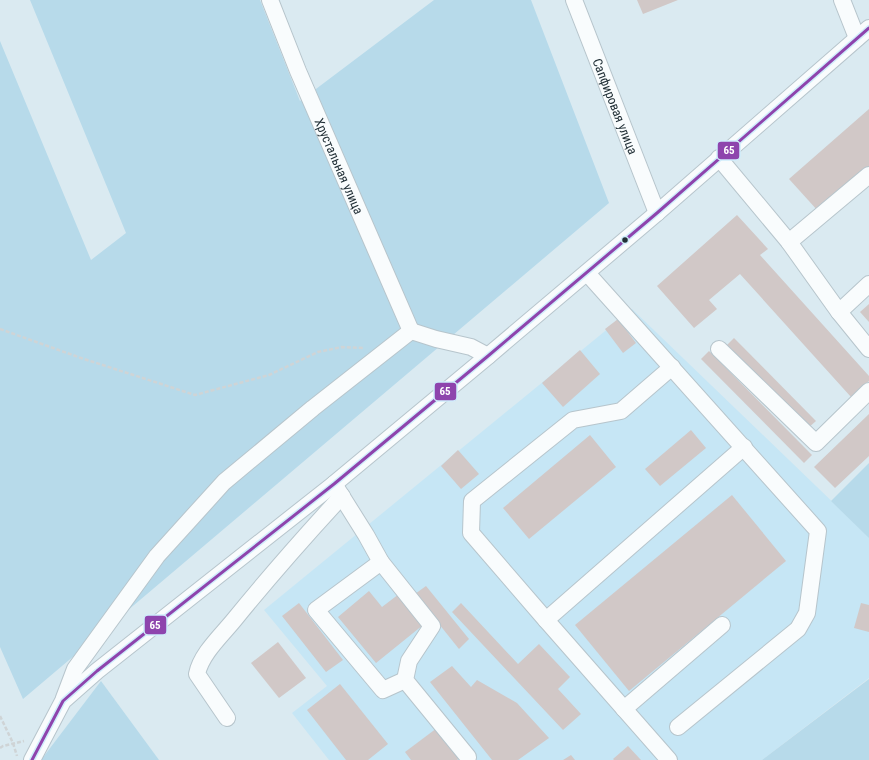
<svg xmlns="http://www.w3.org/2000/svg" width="869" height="760" font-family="'Roboto Condensed',sans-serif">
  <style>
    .built { fill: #c6e6f5 }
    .green { fill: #b7daea }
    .building { fill: #d1c8c7 }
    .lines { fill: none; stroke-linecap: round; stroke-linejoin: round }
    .minor-casing { stroke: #b7c5cc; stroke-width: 18 }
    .path { stroke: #cfd4d6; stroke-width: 2.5; stroke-dasharray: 4 2; stroke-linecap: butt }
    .minor { stroke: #f9fcfd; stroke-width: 16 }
    .bus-1-casing { stroke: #d0edfb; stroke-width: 6 }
    .bus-1 { stroke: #8e44ad; stroke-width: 3 }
    .bus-dot { fill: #223037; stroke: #d0edfb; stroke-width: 1.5 }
    .labels { text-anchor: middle; stroke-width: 3; stroke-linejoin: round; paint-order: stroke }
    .street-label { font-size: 13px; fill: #223037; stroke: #d0edfb }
    .line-badge { stroke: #d0edfb; stroke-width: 1.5 }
    .badge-label { font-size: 11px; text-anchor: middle; font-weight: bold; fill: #fff }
  </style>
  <rect width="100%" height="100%" fill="#daeaf1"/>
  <path class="built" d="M 632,309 L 869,537 L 869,678 L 762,760 L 329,760 L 292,713 L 327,686 L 264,610 Z"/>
  <g class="green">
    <path d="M 30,0 L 260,0 L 300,101 L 434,0 L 531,0 L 609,203 L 23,699 L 0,647 L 0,41 L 91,260 L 126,233 Z"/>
    <path d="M 869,463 L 869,538 L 831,501 Z"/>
    <path d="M 869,679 L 869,760 L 762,760 Z"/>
    <path d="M 101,681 L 159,760 L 41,760 Z"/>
  </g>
  <g class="building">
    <path d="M 637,0 L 678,0 L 643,14 Z"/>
    <path d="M 869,109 L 869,167 L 818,211 L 789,179 Z"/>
    <path d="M 737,215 L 768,249 L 760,255 L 869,376 L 869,381 L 851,397 L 740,274 L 709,300 L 717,309 L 694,328 L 657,286 Z"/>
    <path d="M 869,304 L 869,322 L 860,312 Z"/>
    <path d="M 618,319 L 636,343 L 623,353 L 605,329 Z"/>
    <path d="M 734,338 L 816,421 L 807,429 L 725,347 Z"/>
    <path d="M 580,350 L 600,374 L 563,407 L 542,383 Z"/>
    <path d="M 709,351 L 812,455 L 804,463 L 701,359 Z"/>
    <path d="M 869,414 L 869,456 L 835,488 L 814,467 Z"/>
    <path d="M 691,430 L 706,448 L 660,486 L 645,469 Z"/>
    <path d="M 590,435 L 616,467 L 529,539 L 503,508 Z"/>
    <path d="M 458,450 L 479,474 L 461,489 L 441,466 Z"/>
    <path d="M 732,495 L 786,561 L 629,691 L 575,625 Z"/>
    <path d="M 426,586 L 469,639 L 459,649 L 415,594 Z"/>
    <path d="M 369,591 L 382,607 L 399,594 L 423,625 L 376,663 L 338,617 Z"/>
    <path d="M 299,603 L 343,660 L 326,672 L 282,616 Z"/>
    <path d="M 461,603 L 518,664 L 539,644 L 570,677 L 558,689 L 581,714 L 563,730 L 452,612 Z"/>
    <path d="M 861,603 L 869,605 L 869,632 L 854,628 Z"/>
    <path d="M 278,642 L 306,678 L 279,698 L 251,663 Z"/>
    <path d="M 452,666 L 471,687 L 477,680 L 517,703 L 549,738 L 518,760 L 492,760 L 430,682 Z"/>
    <path d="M 340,684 L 388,744 L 368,760 L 346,760 L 307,710 Z"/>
    <path d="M 437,728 L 460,758 L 457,760 L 411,760 L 405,752 Z"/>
    <path d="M 628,746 L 641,760 L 614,760 L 613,759 Z"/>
    <path d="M 571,755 L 575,760 L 563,760 Z"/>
  </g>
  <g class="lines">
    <g class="minor-casing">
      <g id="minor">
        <path id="s1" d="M 270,0 L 298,71 L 411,331"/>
        <path id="s2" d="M 574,0 L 657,213"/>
        <path d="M 842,0 L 857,38"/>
        <path d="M 719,158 L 789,242 L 869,175"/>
        <path d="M 789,242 L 839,312 L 869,284"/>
        <path d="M 587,273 L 818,531 L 807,613 L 798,629 L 678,727"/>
        <path d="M 839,312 L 869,349"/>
        <path d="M 411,331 L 436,339 L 471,347 L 488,356"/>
        <path d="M 719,349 L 816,443 L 869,391"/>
        <path d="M 672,367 L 621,411 L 573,420 L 472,501 L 471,533 L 546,620 L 744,447"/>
        <path d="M 334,484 L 366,535 L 381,562 L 432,626 L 409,661 L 405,680 L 468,757"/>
        <path d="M 381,562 L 316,610 L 383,690 L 405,680"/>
        <path d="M 546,620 L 669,760"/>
        <path d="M 64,698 L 75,669 L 157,556 L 224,482 L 313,408 L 411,331"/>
        <path d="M 624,709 L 722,625"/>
        <path d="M 227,718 L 197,674 C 201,654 221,636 234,620 C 269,577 305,536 342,496"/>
        <path d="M 32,760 L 63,701 L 97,671 L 334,484 L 488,356 L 657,213 L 869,28"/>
      </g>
    </g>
    <g class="path">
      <path d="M 0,329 L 81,358 L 195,395 L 269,375 L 318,352 L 342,347 L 364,348"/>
      <path d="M 0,716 L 13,743 L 17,756"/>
      <path d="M 0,748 L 3,746 L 24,741"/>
    </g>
    <use href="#minor" class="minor"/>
    <g class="bus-1-casing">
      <path id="bus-1" d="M 32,760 L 63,701 L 97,671 L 334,484 L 488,356 L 657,213 L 869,28"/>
    </g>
    <use href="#bus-1" class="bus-1"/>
  </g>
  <circle class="bus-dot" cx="625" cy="240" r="3.5"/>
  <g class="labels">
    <g class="street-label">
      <text dy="5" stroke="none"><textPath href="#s2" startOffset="114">Сапфировая улица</textPath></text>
      <text dy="5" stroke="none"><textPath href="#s1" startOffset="180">Хрустальная улица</textPath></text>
    </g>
  </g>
  <g class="line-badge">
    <rect x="717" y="141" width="23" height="19" rx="4" fill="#8e44ad"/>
    <rect x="434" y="382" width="23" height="19" rx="4" fill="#8e44ad"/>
    <rect x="144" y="615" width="23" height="20" rx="4" fill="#8e44ad"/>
  </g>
  <g class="badge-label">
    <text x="729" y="154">65</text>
    <text x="445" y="395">65</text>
    <text x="155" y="629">65</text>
  </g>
</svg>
